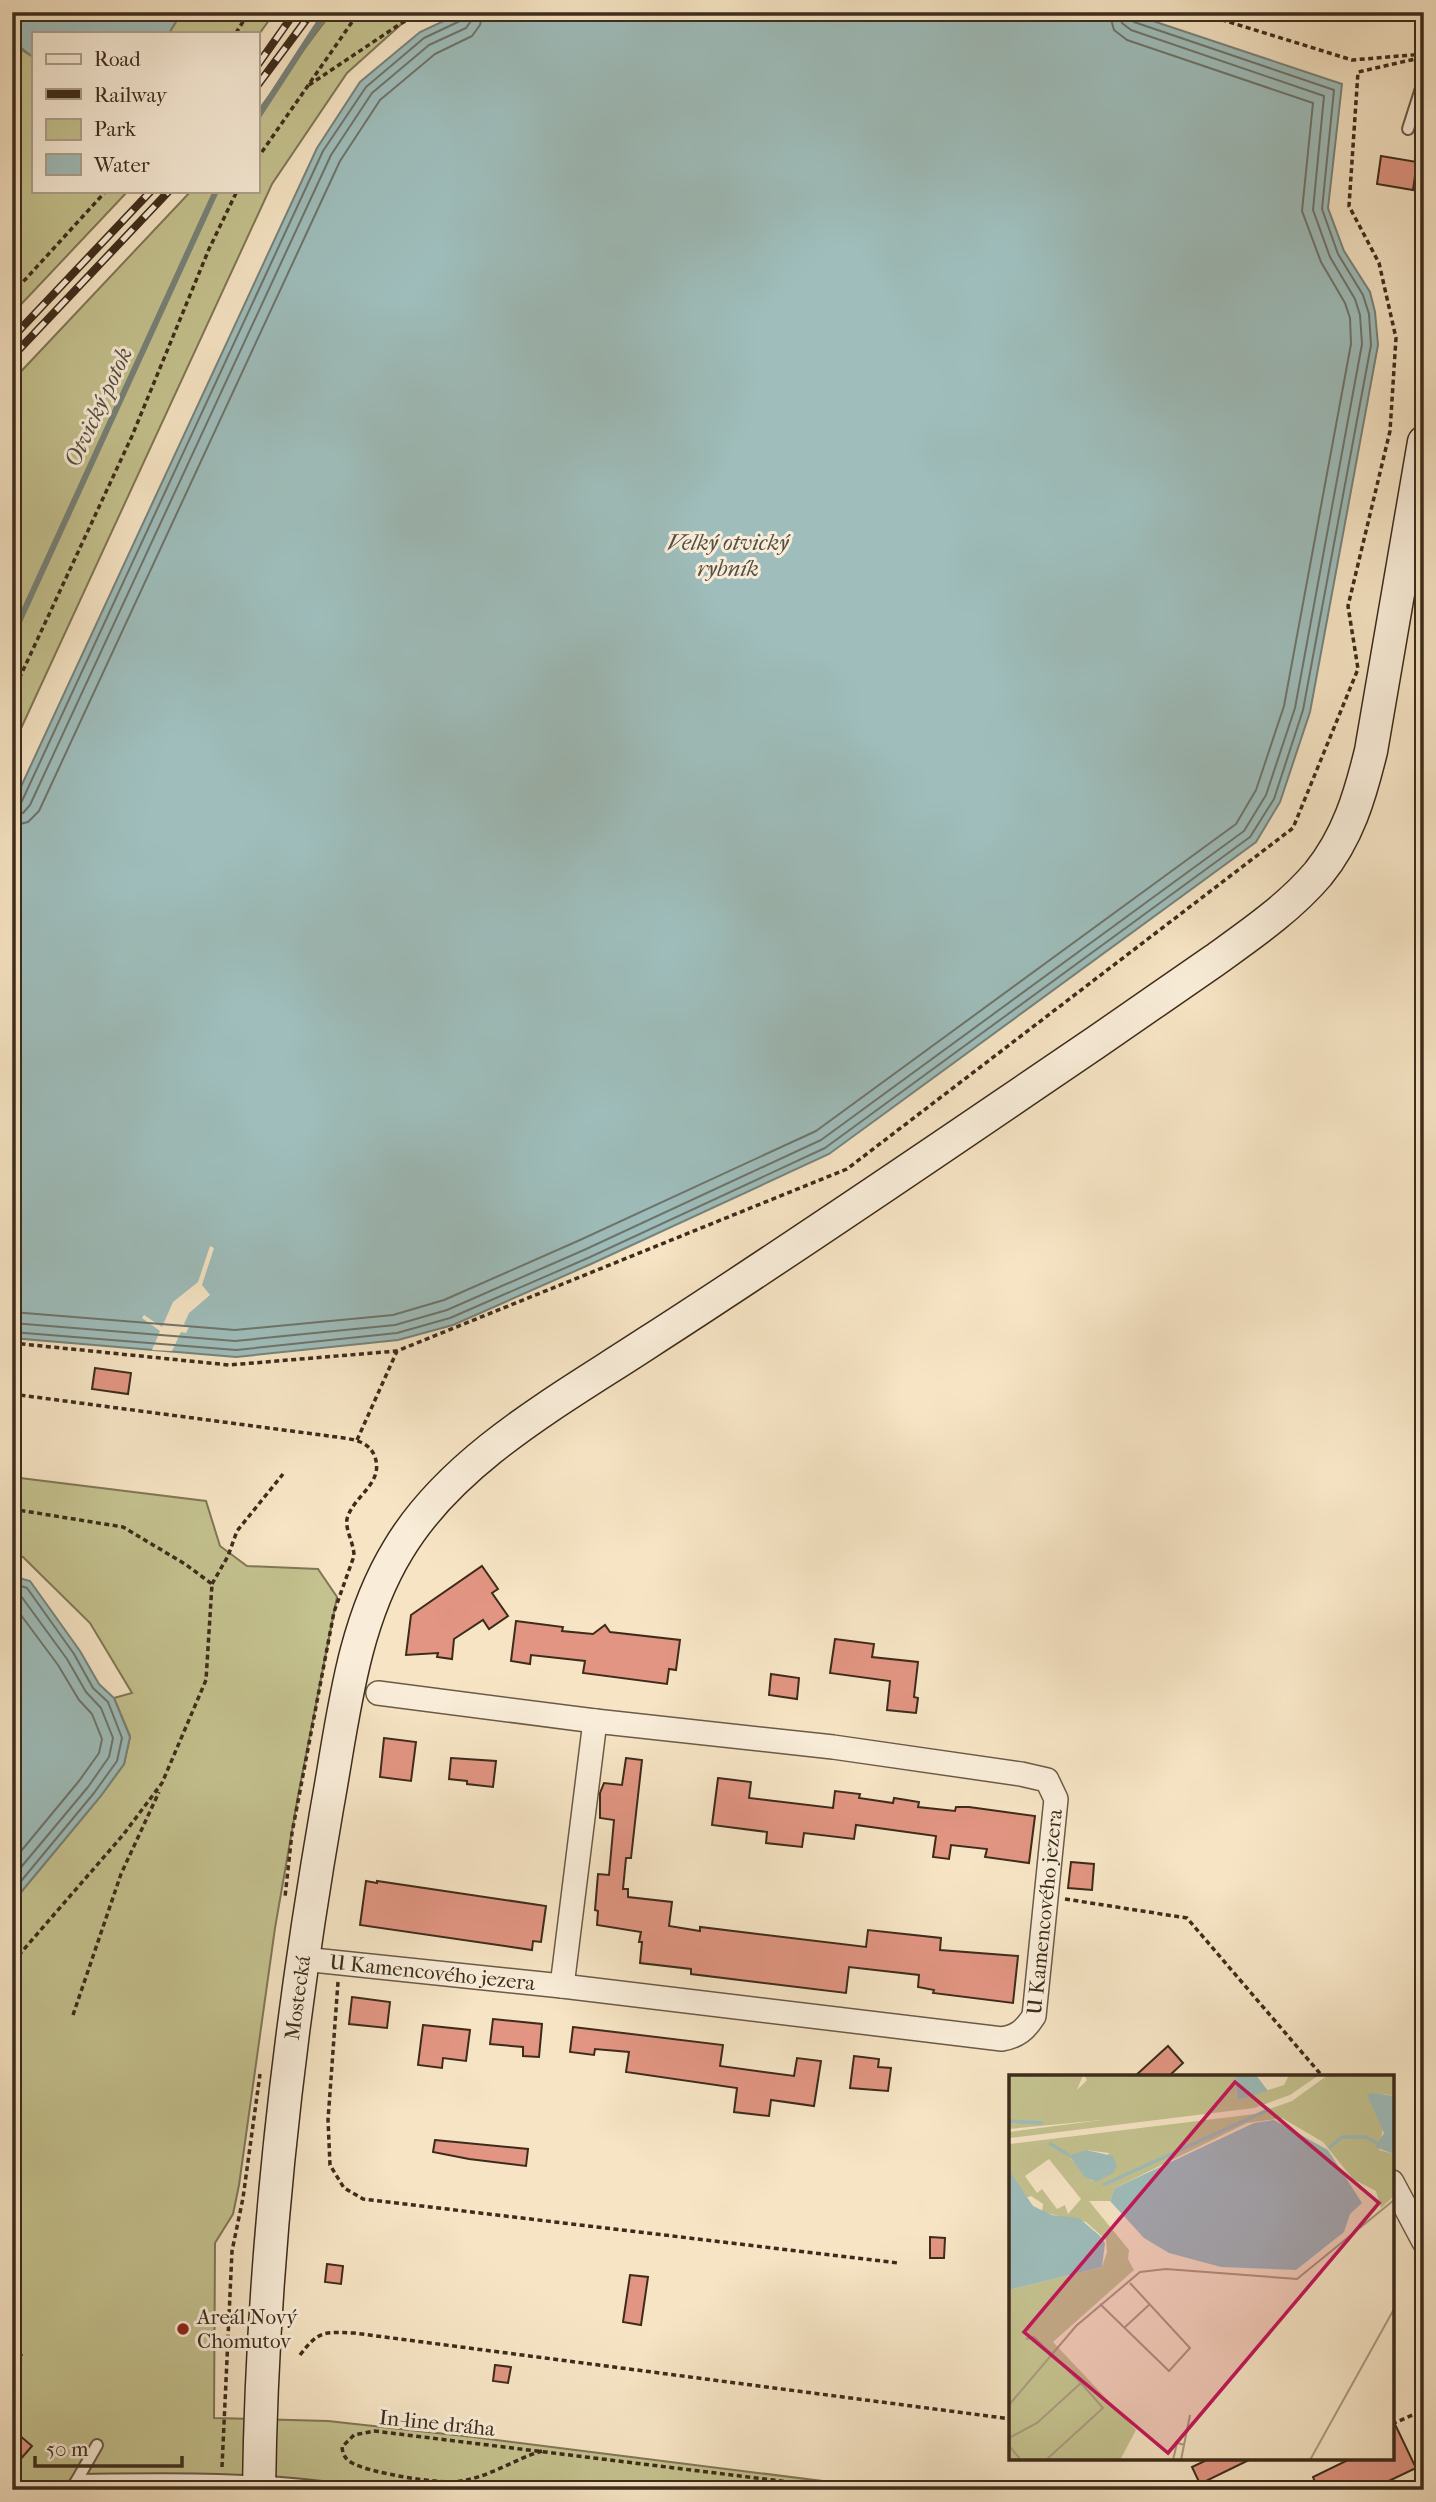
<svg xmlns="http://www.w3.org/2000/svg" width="1436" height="2502" font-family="'IM FELL French Canon',serif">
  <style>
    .green { fill: #c4c28f; stroke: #807755; stroke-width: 2 }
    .water { fill: #9ebdbb; stroke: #77837b; stroke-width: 2 }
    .pier { fill: #f6e4c4 }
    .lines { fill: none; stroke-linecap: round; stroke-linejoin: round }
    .shore { stroke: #6e746b; stroke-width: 2 }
    .stream { stroke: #77837b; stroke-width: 6 }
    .building { fill: #e19582; stroke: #3d2c1b; stroke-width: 2 }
    .lane-casing { stroke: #6b5a45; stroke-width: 14 }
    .street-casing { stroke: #6b5a45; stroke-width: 26 }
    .secondary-casing { stroke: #3d2c1b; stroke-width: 35 }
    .path { stroke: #3d2c1b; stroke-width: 3.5; stroke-dasharray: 5 3.5; stroke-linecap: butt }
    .lane { stroke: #f9edd9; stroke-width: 10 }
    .street { stroke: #f9edd9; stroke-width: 23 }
    .secondary { stroke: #f9edd9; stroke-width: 32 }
    .rail-casing { stroke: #3d2c1b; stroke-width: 8 }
    .rail { stroke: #f9edd9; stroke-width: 5; stroke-dasharray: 16; stroke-linecap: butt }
    .poi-dot { fill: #8f2418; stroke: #f9edd9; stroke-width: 2.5 }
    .labels { text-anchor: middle; stroke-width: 6; stroke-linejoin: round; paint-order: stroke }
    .street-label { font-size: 21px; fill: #3d2c1b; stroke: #f9edd9 }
    .poi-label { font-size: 21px; fill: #3d2c1b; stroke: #f9edd9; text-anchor: start }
    .water-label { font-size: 23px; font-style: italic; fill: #555043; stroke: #f9edd9 }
    .inset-river { fill: none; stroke: #9ebdbb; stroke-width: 3.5 }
    .inset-road { fill: none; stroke: #ac9a80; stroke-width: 2 }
    .view { fill: #c2185b; fill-opacity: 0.15; stroke: #c2185b; stroke-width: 3.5 }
    .inset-edge { fill: none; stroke: #3d2c1b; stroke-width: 3.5 }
  </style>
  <rect width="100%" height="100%" fill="#f6e4c4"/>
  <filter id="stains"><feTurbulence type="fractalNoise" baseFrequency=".00286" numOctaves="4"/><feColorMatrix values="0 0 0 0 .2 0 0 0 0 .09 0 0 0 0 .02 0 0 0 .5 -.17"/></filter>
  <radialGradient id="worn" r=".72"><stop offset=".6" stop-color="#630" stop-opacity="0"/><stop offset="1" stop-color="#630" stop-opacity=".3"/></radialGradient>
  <g class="green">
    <path d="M 182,12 L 275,12 L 257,37 L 257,33 L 169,33 Z"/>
    <path d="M 332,12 L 415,12 L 347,73 L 272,184 L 12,748 L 12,381 L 191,191 L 257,191 L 257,112 Z"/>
    <path d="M 12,39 L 19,48 L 33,57 L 33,191 L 128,191 L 12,314 Z"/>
    <path d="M 12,1477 L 206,1501 L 220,1546 L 247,1566 L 318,1569 L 337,1597 L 298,1796 L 275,1928 L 239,2185 L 233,2214 L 215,2243 L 214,2418 L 328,2421 L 473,2437 L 894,2490 L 12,2490 L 12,1903 L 100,1797 L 124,1764 L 130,1736 L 114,1698 L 132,1693 L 90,1623 L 23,1557 L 12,1556 Z"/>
  </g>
  <g class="water">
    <path d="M 12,12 L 182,12 L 169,33 L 33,33 L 33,57 C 11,42 12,38 12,12 Z"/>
    <path d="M 463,12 L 1126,12 L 1342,84 L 1328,208 L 1344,251 L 1370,292 L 1375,312 L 1378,345 L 1310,712 L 1280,802 L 1256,842 L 829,1154 L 591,1264 L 453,1325 L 398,1340 L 236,1357 L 12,1338 L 12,806 L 317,148 L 360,82 L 420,32 Z"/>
    <path d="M 12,1576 L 30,1581 L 80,1651 L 99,1684 L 114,1698 L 130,1737 L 124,1764 L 100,1797 L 12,1903 Z"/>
  </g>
  <path class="pier" d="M 210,1246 L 214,1248 L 202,1285 L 210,1295 L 189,1313 L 184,1324 L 189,1327 L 186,1333 L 181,1332 L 172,1351 L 152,1350 L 160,1331 L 142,1318 L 144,1315 L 162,1327 L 173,1302 L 198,1282 Z"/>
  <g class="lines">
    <g class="shore">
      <path d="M 12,806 L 18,805 L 22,801 L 323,151 L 366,87 L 424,38 L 460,21 L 463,12"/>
      <path d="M 12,815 L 23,813 L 30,805 L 331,155 L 372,93 L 429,45 L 466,28 L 471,21 L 472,12"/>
      <path d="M 12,826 L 28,822 L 39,811 L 340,161 L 380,100 L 435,54 L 472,36 L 480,25 L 483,12"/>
      <path d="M 12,1312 L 235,1330 L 393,1315 L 444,1300 L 580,1240 L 816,1131 L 1236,824 L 1256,790 L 1284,706 L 1351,344 L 1350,318 L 1345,303 L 1321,262 L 1302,211 L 1313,103 L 1127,40 L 1114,30 L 1109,12"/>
      <path d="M 12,1323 L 235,1341 L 395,1325 L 447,1310 L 584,1250 L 821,1140 L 1244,831 L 1266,795 L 1295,708 L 1362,344 L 1360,315 L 1355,299 L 1330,257 L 1313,210 L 1324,96 L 1131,30 L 1122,23 L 1120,12"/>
      <path d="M 12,1332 L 236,1350 L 397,1333 L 450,1318 L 588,1258 L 825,1148 L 1250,837 L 1274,799 L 1303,710 L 1371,345 L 1369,314 L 1363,295 L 1338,254 L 1322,209 L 1334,90 L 1134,22 L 1130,18 L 1129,12"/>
      <path d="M 12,1583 L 27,1588 L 74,1654 L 93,1688 L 108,1702 L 122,1738 L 117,1761 L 94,1793 L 12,1892"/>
      <path d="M 12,1592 L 21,1596 L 67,1659 L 86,1692 L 101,1708 L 113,1738 L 109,1757 L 88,1787 L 12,1878"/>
      <path d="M 12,1603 L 58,1665 L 79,1700 L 92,1714 L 102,1739 L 99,1753 L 79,1781 L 12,1862"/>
    </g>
    <g class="stream">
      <path d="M 257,118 L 326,12"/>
      <path d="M 12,637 L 216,191"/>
    </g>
  </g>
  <g class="building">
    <path d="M 1381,156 L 1417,162 L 1413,190 L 1377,184 Z"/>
    <path d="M 95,1368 L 131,1373 L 128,1394 L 92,1389 Z"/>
    <path d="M 482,1566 L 498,1589 L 492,1593 L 508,1616 L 489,1629 L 483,1620 L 454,1639 L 452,1659 L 437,1657 L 438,1653 L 406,1655 L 411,1615 Z"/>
    <path d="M 516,1621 L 563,1627 L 562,1631 L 593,1634 L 605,1625 L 610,1632 L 680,1640 L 676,1670 L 669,1669 L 667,1684 L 583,1673 L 585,1661 L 531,1655 L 530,1664 L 511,1661 Z"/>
    <path d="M 835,1639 L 874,1644 L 872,1657 L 918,1662 L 914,1697 L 918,1698 L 916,1713 L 887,1710 L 890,1681 L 830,1673 Z"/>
    <path d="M 771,1674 L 799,1678 L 797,1699 L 769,1695 Z"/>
    <path d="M 384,1738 L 416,1742 L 411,1781 L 380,1777 Z"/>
    <path d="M 451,1758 L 496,1761 L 493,1787 L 467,1784 L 467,1781 L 449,1779 Z"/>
    <path d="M 626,1758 L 642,1760 L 631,1858 L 626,1858 L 623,1889 L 628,1889 L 628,1897 L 672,1902 L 669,1926 L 700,1931 L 700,1927 L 866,1947 L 868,1930 L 941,1938 L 940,1950 L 1018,1956 L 1013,2003 L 933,1993 L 934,1990 L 918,1987 L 919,1975 L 849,1967 L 846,1993 L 691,1974 L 691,1969 L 640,1963 L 642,1942 L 639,1942 L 641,1932 L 597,1925 L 598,1911 L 595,1910 L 598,1874 L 609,1875 L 614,1820 L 600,1818 L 600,1793 L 604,1783 L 622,1785 Z"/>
    <path d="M 718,1778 L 751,1782 L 749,1798 L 833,1808 L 835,1791 L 860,1794 L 859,1798 L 893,1803 L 894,1798 L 919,1802 L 918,1807 L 955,1811 L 956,1807 L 969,1807 L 1035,1816 L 1029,1863 L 985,1857 L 987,1849 L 951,1845 L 949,1859 L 933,1857 L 936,1836 L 856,1825 L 854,1839 L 804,1833 L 802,1847 L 766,1843 L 767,1832 L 712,1825 Z"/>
    <path d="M 1071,1862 L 1094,1864 L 1092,1890 L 1068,1888 Z"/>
    <path d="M 366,1881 L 377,1883 L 377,1881 L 546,1906 L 541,1942 L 533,1941 L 532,1950 L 360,1925 Z"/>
    <path d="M 352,1997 L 390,2002 L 387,2028 L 349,2024 Z"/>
    <path d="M 493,2019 L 542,2024 L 539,2057 L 523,2056 L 523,2047 L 490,2044 Z"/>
    <path d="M 423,2025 L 470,2030 L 466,2061 L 443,2058 L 442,2068 L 418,2065 Z"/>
    <path d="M 573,2027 L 723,2045 L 720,2066 L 794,2076 L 797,2058 L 821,2061 L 814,2106 L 771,2100 L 769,2116 L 734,2112 L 737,2088 L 626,2072 L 629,2052 L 595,2049 L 594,2055 L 570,2052 Z"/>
    <path d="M 1168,2046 L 1183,2063 L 1168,2077 L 1134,2077 Z"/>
    <path d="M 854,2056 L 879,2059 L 878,2067 L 891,2068 L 888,2091 L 850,2088 Z"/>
    <path d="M 435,2140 L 528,2149 L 526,2166 L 469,2159 L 433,2152 Z"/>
    <path d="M 930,2237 L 945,2238 L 944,2258 L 930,2258 Z"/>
    <path d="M 327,2264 L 343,2266 L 341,2284 L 325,2282 Z"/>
    <path d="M 630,2275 L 648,2277 L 641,2325 L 623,2322 Z"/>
    <path d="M 495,2365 L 511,2367 L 508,2383 L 493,2381 Z"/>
    <path d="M 1392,2418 L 1416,2468 L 1370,2490 L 1318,2490 L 1313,2477 L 1352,2458 L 1392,2458 Z"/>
    <path d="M 12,2429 L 32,2446 L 12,2469 Z"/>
    <path d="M 1211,2458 L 1253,2458 L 1200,2484 L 1192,2467 Z"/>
  </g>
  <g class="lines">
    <g class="lane-casing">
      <g id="lane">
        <path d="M 1408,129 L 1424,79"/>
        <path d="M 77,2480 L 97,2445"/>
        <path d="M 70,2490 L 77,2480 C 166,2479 255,2477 344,2490"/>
      </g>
    </g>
    <g class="street-casing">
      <g id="street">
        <path id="s1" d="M 303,1959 L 562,1986 L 1002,2039 C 1018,2036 1025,2030 1034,2016 L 1056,1799 L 1047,1780 L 1021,1774 L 833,1747 L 595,1721 L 378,1693"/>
        <path d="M 562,1986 L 595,1721"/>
        <path d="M 1392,2182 L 1424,2242"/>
      </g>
    </g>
    <g class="secondary-casing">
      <g id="secondary">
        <path id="s2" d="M 259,2490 C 262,2261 288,2033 327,1808 C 343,1721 351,1627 398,1550 C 452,1459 560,1400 647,1343 C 798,1246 946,1144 1095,1043 C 1135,1015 1175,988 1215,960 C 1251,934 1289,908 1318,874 C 1348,837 1360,796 1371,751 L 1424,442"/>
      </g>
    </g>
    <g class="path">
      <path d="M 1197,12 L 1352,60 L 1424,54"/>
      <path d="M 236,33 L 249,12"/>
      <path d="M 309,85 L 400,24 L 422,12"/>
      <path d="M 257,159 L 359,12"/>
      <path d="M 12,294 L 106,191"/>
      <path d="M 12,694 L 132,436 L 209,249 L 237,191"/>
      <path d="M 12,1343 L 229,1365 L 397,1351"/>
      <path d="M 12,1394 L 344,1438 C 357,1440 370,1443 375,1457 C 384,1484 353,1496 347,1519 C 345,1530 354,1543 354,1556 L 334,1612 L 292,1833 L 285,1897"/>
      <path d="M 357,1440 L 397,1351 L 847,1169 L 1293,828 L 1358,669 L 1348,606 L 1390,431 L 1396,338 L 1379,263 L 1349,206 L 1358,72 L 1424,57"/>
      <path d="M 12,1509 L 123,1527 L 185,1564 L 212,1584 L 206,1680 L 162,1783 L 123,1835 L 12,1963"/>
      <path d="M 212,1584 L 228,1556 L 237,1531 L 283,1474"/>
      <path d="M 1065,1899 L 1187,1918 L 1323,2077"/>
      <path d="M 338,1982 L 328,2120 L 330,2165 L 344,2188 L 363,2199 L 898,2263"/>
      <path d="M 73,2015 L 121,1874 L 159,1792"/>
      <path d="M 12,2346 L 21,2355 L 16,2398 L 12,2403"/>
      <path d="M 300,2355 C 319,2330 324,2332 354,2333 L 1011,2419"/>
      <path d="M 1392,2424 L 1424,2410"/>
      <path d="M 542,2451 C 515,2459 489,2477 461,2481 C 441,2485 372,2473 354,2464 C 346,2460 343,2456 342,2447 L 354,2435 L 374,2431 L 854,2490"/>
      <path d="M 222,2467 L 232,2251 L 243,2198 L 260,2074"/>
    </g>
    <use href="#lane" class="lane"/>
    <use href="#street" class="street"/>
    <use href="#secondary" class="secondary"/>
    <g class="rail-casing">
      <g id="rail">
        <path d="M 257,66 L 295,12"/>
        <path d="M 257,86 L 312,12"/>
        <path d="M 12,338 L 151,191"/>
        <path d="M 12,357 L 169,191"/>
      </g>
    </g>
    <use href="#rail" class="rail"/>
  </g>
  <circle class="poi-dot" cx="183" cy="2329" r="7"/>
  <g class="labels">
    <g class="street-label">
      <text dy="7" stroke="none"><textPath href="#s1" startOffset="849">U Kamencového jezera</textPath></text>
      <text dy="7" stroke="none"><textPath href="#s1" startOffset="130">U Kamencového jezera</textPath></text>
      <text dy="7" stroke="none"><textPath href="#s2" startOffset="494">Mostecká</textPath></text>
      <text transform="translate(437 2423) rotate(6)" y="7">In-line dráha</text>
    </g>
    <g class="poi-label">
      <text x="197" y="2324">Areál Nový<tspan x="197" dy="24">Chomutov</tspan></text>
    </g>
    <g class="water-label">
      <text transform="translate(98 407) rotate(-65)" y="8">Otvický potok</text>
      <text x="728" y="550">Velký otvický<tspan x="728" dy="26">rybník</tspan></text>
    </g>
  </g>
  <g transform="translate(1009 2075)">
    <rect width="385" height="385" fill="#f6e4c4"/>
    <path d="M 0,0 L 74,0 L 68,15 L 78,5 L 75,0 L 226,0 L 228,25 L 275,10 L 280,0 L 310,0 L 281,20 L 245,33 L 0,63 L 0,57 L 93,45 L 0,54 ZM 319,0 L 385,0 L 385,21 L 375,19 L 362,28 L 374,53 L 370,75 L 385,79 L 385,121 L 372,133 L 367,116 L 344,104 L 314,67 L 273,43 L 238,48 L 106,113 L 101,126 L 80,126 L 120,175 L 119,184 L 125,195 L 44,267 L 127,355 L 111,385 L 0,385 L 0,215 L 93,192 L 98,177 L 97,165 L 77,147 L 33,137 L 34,129 L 22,121 L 16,123 L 0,95 L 0,69 L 246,39 L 283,26 ZM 77,75 L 100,78 L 83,106 L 61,83 ZM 40,84 L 72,124 L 59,139 L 56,130 L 48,134 L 33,114 L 28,118 L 16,101 Z" fill="#c4c28f" fill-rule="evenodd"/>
    <path d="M 226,0 L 247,0 L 259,16 L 228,25 ZM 363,18 L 385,21 L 385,79 L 366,72 L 375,58 L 358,20 ZM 265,45 L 319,75 L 353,128 L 341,139 L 335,157 L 287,195 L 212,192 L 160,178 L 135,163 L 101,126 L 106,113 L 245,48 ZM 77,75 L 104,81 L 108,91 L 104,98 L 87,107 L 76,102 L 60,81 ZM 0,95 L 24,131 L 43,140 L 70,143 L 91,161 L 96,168 L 93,192 L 0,215 Z" fill="#9ebdbb"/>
    <path class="inset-river" d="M 0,46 L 34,48M 40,68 L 60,80M 320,73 L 333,62 L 357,62 L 368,68M 94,110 L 261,34"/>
    <path class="inset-road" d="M 91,229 L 160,296 L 181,273 L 121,208M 115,253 L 141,229M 17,264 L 25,262 L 72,308M 0,330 L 67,251 L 131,197 L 157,194 L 288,204 L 385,125M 0,363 L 28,348 L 72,308 L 94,333 L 37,385M 1,364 L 1,372 L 12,385M 164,385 L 168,368 L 176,370M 172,385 L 181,340M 301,385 L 385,234"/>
    <path class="view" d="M 226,7 L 370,128 L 159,378 L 15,257 Z"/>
    <rect width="385" height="385" class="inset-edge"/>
  </g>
  <rect width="1436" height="2502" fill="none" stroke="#f6e4c4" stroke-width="42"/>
  <rect x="14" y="14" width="1408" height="2474" fill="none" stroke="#3d2c1b" stroke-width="3.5"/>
  <rect x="21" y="21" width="1394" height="2460" fill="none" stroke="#3d2c1b" stroke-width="2"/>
  <rect x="32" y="32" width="228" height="161" fill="#f9edd9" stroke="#aea08d" stroke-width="2"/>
  <rect x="46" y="54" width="35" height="10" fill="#f9edd9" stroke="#aea08d" stroke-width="2"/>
  <text x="94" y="66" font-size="21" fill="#3d2c1b">Road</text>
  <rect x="46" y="89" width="35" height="10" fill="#3d2c1b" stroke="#aea08d" stroke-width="2"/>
  <text x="94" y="102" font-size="21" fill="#3d2c1b">Railway</text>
  <rect x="46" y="119" width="35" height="21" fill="#c4c28f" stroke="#aea08d" stroke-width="2"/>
  <text x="94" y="136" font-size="21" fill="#3d2c1b">Park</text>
  <rect x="46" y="154" width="35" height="21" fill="#9ebdbb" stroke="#aea08d" stroke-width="2"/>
  <text x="94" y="172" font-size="21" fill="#3d2c1b">Water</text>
  <path d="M35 2456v10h147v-10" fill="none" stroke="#3d2c1b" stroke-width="3.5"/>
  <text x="46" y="2456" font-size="21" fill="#3d2c1b" stroke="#f9edd9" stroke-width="5" paint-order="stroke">50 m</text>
  <rect width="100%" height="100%" filter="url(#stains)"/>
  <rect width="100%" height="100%" fill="url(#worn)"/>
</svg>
